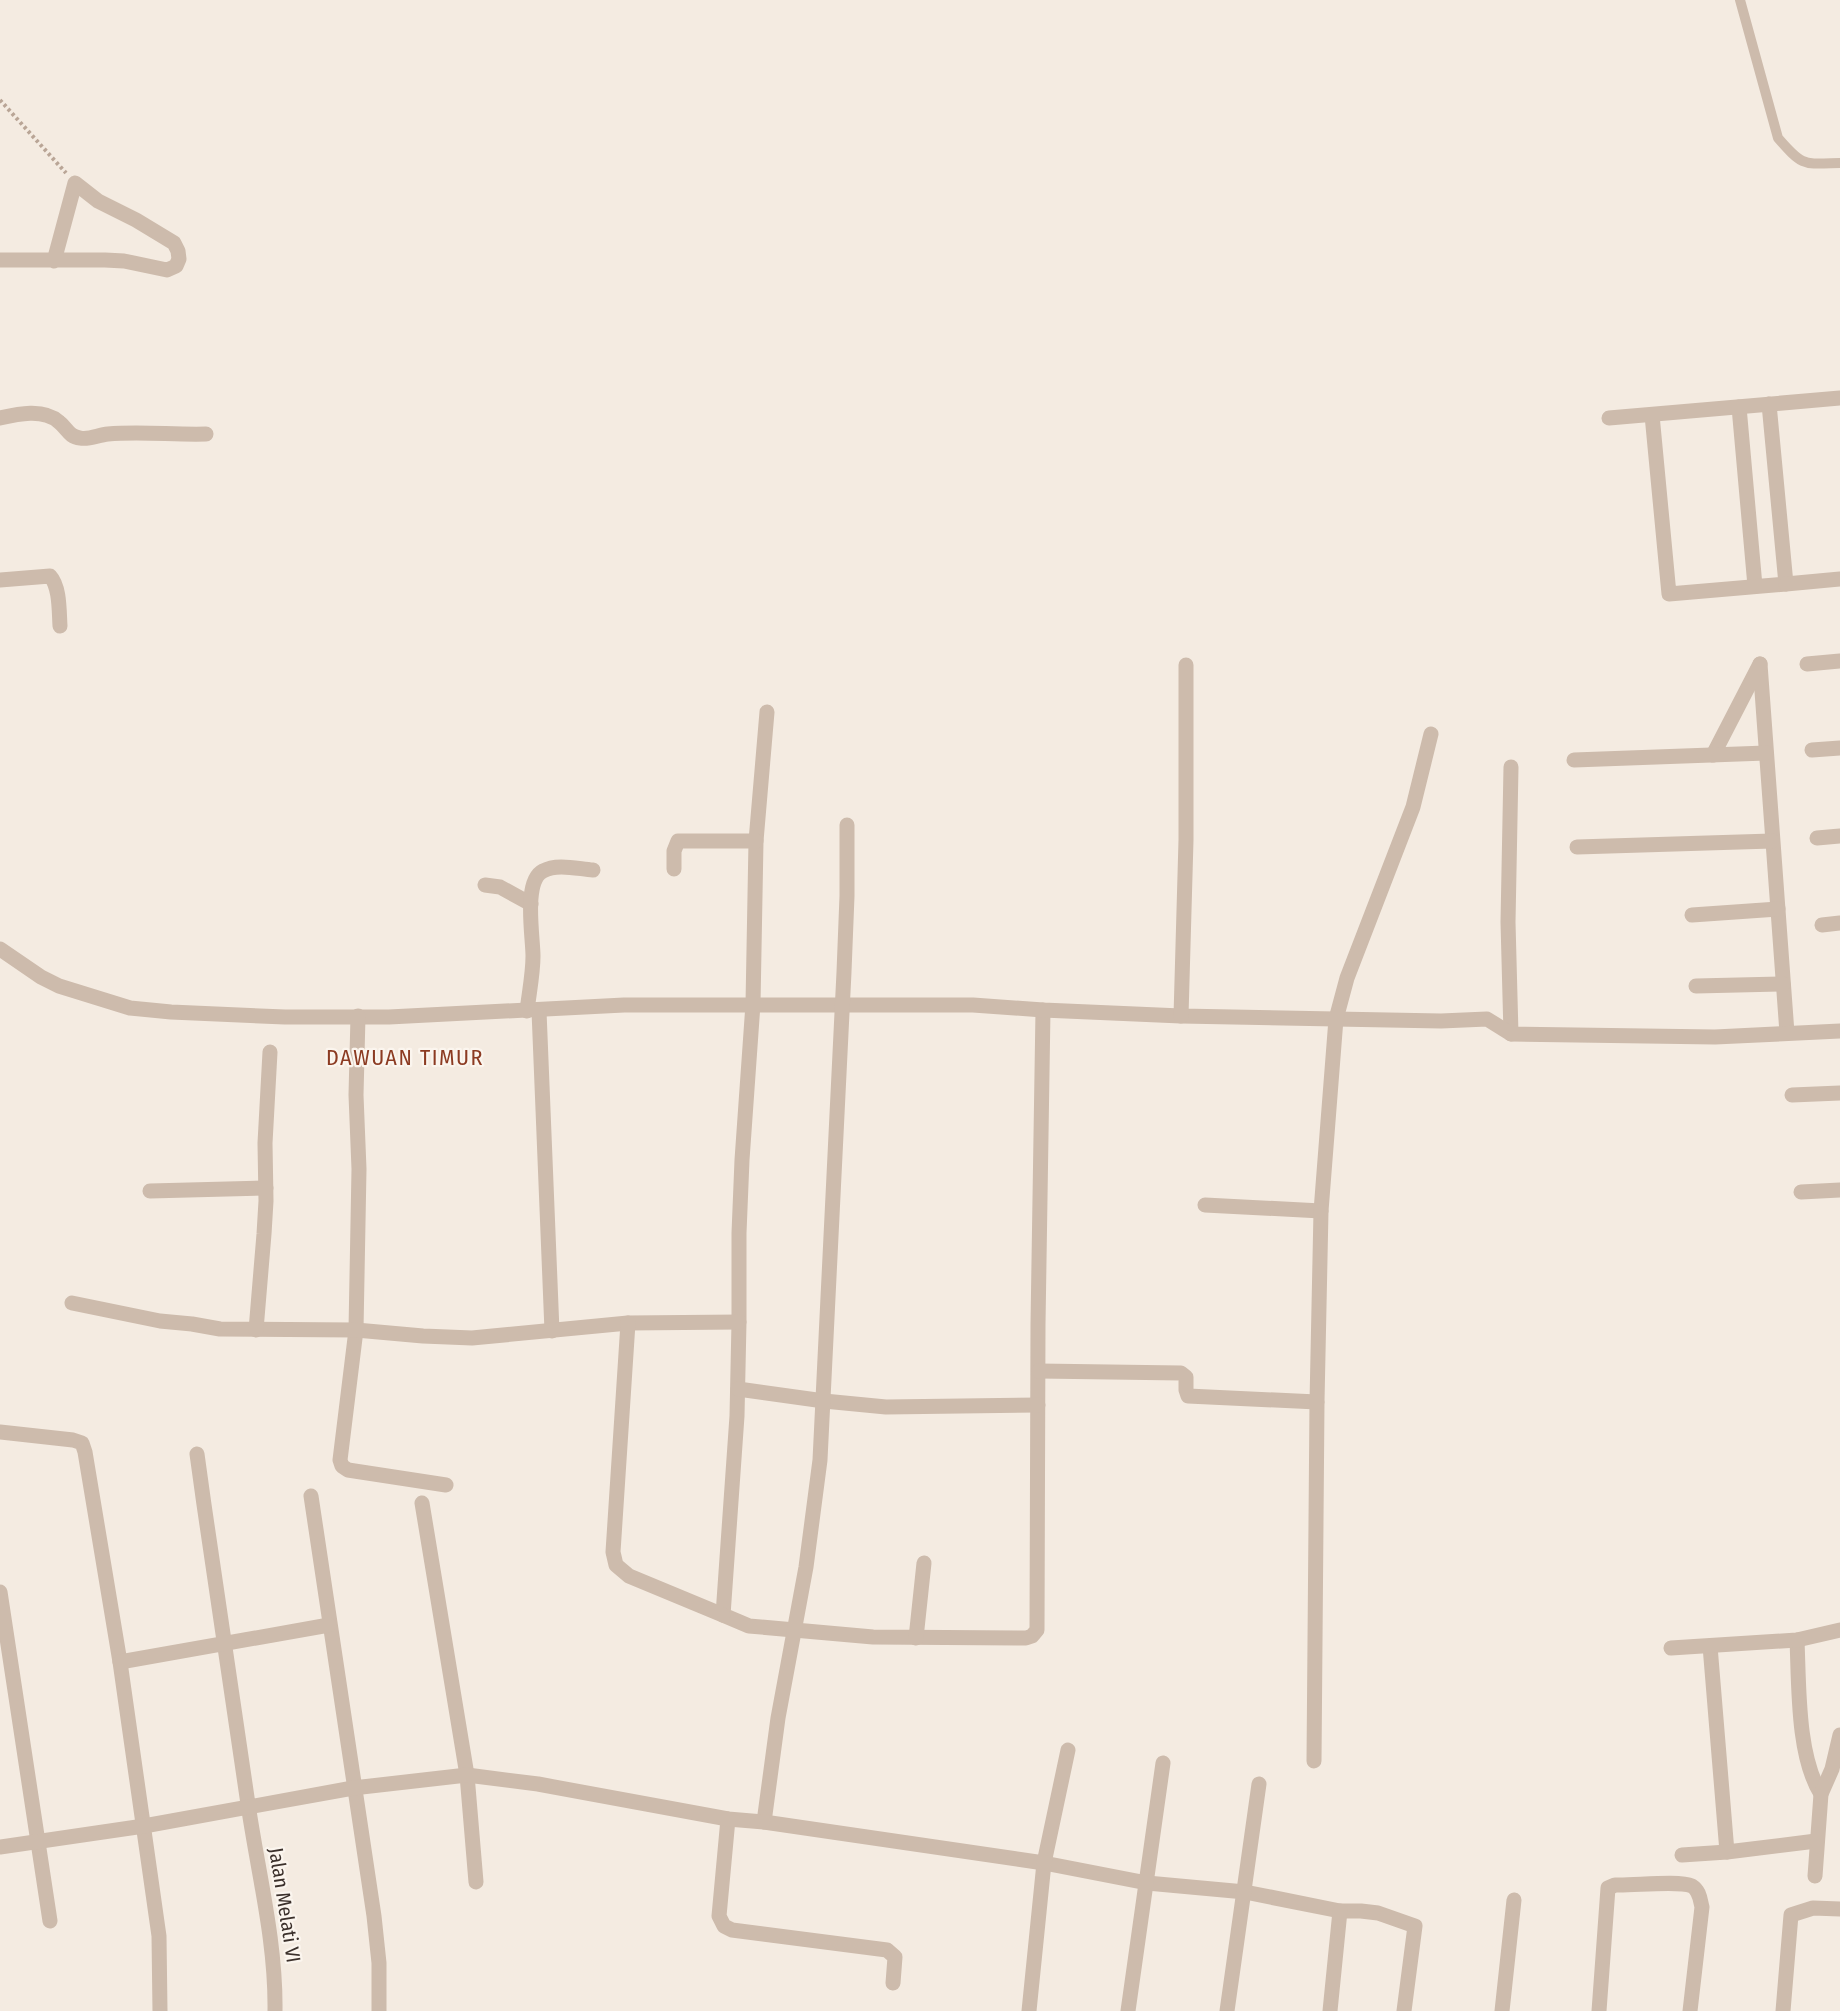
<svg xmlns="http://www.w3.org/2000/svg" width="1840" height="2011" font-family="'Fira Sans Condensed',sans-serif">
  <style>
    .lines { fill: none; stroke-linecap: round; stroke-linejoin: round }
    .path { stroke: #b9a596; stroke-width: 4; stroke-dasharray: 3 3; stroke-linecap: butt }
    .service { stroke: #cdbbac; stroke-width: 10 }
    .minor { stroke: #cdbbac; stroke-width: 15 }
    .labels { text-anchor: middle; stroke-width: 4.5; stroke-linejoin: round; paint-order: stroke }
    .street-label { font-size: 20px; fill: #3b302b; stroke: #fbf5ee }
    .quarter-label { font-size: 22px; letter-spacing: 1.5px; fill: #8c3b22; stroke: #fbf5ee }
  </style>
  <rect width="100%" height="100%" fill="#f4ebe1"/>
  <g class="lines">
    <path class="path" d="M 0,100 L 66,173"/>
    <path class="service" d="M 1740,0 L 1778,138 C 1803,167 1803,164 1840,163"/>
    <g class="minor">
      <path d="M 0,260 L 105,260 L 124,261 L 167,270 L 176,266 L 179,259 L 178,251 L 174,243 L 136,220 L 98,201 L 75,183 L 54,261"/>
      <path d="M 1739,407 L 1755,586"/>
      <path d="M 1652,415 L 1669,594 L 1786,584 L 1769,404"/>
      <path d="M 0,418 C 17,414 44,408 59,422 C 67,428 69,437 80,438 C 89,440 98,435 108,434 C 140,431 174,435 206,434"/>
      <path d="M 1609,418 L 1840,398"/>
      <path d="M 0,580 L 50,576 C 60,587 59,611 60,626"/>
      <path d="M 1786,584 L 1840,579"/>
      <path d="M 1760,664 L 1787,1033"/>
      <path d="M 1807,664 L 1840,661"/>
      <path d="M 767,712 L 756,841 L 753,1004 L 742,1160 L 739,1233 L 739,1322 L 737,1416 L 723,1615 L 749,1626 L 873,1637 L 1026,1638 L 1032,1636 L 1037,1630 L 1038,1324 L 1043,1010"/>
      <path d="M 1812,750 L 1840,748"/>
      <path d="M 1713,755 L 1760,664"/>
      <path d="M 1574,760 L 1766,753"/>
      <path d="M 1511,767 L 1508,922 L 1511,1034"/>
      <path d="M 1817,838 L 1840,836"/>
      <path d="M 1577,847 L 1772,841"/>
      <path d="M 674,869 L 674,851 L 678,841 L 756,841"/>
      <path d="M 485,885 L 500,887 L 531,904"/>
      <path d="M 1692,915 L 1778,909"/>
      <path d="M 1822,925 L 1840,923"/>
      <path d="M 0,949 L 41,977 L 59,986 L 130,1008 L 171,1012 L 285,1017 L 389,1017 L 624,1005 L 973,1005 L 1043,1010 L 1181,1016 L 1441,1021 L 1487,1019 L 1511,1034 L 1715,1037 L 1840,1031"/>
      <path d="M 1696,986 L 1783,984"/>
      <path d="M 527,1011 C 529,993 533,974 533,956 C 533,937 523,881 543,871 C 557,863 578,869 593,870"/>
      <path d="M 539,1011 L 552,1331"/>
      <path d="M 358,1016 L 356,1095 L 359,1169 L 356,1330 L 340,1460 L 342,1466 L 348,1470 L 446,1485"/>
      <path d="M 1181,1016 L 1186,840 L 1186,665"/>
      <path d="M 1792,1095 L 1840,1093"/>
      <path d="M 150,1191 L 266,1188"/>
      <path d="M 1801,1192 L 1840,1190"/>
      <path d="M 1205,1205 L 1321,1211"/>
      <path d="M 72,1303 L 160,1321 L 192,1324 L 220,1329 L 356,1330 L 423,1336 L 472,1338 L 628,1323 L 739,1322"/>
      <path d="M 628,1323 L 613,1552 L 616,1565 L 629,1576 L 723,1615"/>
      <path d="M 256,1330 L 264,1234 L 266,1201 L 265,1143 L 270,1052"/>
      <path d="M 1039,1371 L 1181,1373 L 1186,1377 L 1186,1390 L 1188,1396 L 1317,1402"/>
      <path d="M 738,1389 L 824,1401 L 886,1407 L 1038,1405"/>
      <path d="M 0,1432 L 73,1440 L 82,1443 L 85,1452 L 120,1662 L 159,1936 L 160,2011"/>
      <path d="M 197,1454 C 213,1571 230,1688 248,1804 C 258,1873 276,1941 275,2011"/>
      <path d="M 311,1496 L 374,1916 L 379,1963 L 379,2011"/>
      <path d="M 422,1503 L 467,1775 L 476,1882"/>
      <path d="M 0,1592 L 50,1921"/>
      <path d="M 916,1638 L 924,1563"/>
      <path d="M 1797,1640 C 1799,1685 1797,1756 1821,1794"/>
      <path d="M 1710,1646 L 1727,1852"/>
      <path d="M 1671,1648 L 1797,1640 L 1840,1630"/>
      <path d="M 120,1662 L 329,1625"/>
      <path d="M 1314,1761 L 1317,1402 L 1321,1211 L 1336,1019 L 1347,978 L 1413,807 L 1431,734"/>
      <path d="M 728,1819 L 719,1916 L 724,1926 L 732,1930 L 887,1950 L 895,1957 L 893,1983"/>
      <path d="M 764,1822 L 778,1718 L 806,1567 L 820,1460 L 844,972 L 847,896 L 847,825"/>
      <path d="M 0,1847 L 144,1826 L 353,1788 L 467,1775 L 538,1784 L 728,1819 L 764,1822 L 1044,1863 L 1147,1883 L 1245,1892 L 1340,1911 L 1361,1911 L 1378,1913 L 1415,1926 L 1404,2011"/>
      <path d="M 1682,1855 L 1727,1852 L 1816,1841"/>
      <path d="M 1815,1876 L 1821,1794 L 1832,1769 L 1840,1735"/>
      <path d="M 1029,2011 L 1044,1863 L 1068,1750"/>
      <path d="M 1128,2011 L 1163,1763"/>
      <path d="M 1227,2011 L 1259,1784"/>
      <path d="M 1330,2011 L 1340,1911"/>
      <path d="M 1502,2011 L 1514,1900"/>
      <path d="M 1599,2011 L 1608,1888 L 1615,1885 C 1632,1886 1679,1880 1692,1886 C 1700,1891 1700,1900 1702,1907 L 1690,2011"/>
      <path d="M 1783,2011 L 1791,1915 L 1813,1908 L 1840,1909"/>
    </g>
  </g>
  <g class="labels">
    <g class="street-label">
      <text transform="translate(285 1905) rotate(81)" y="7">Jalan Melati VI</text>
    </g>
    <g class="quarter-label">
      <text x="405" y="1065">DAWUAN TIMUR</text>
    </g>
  </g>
</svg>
